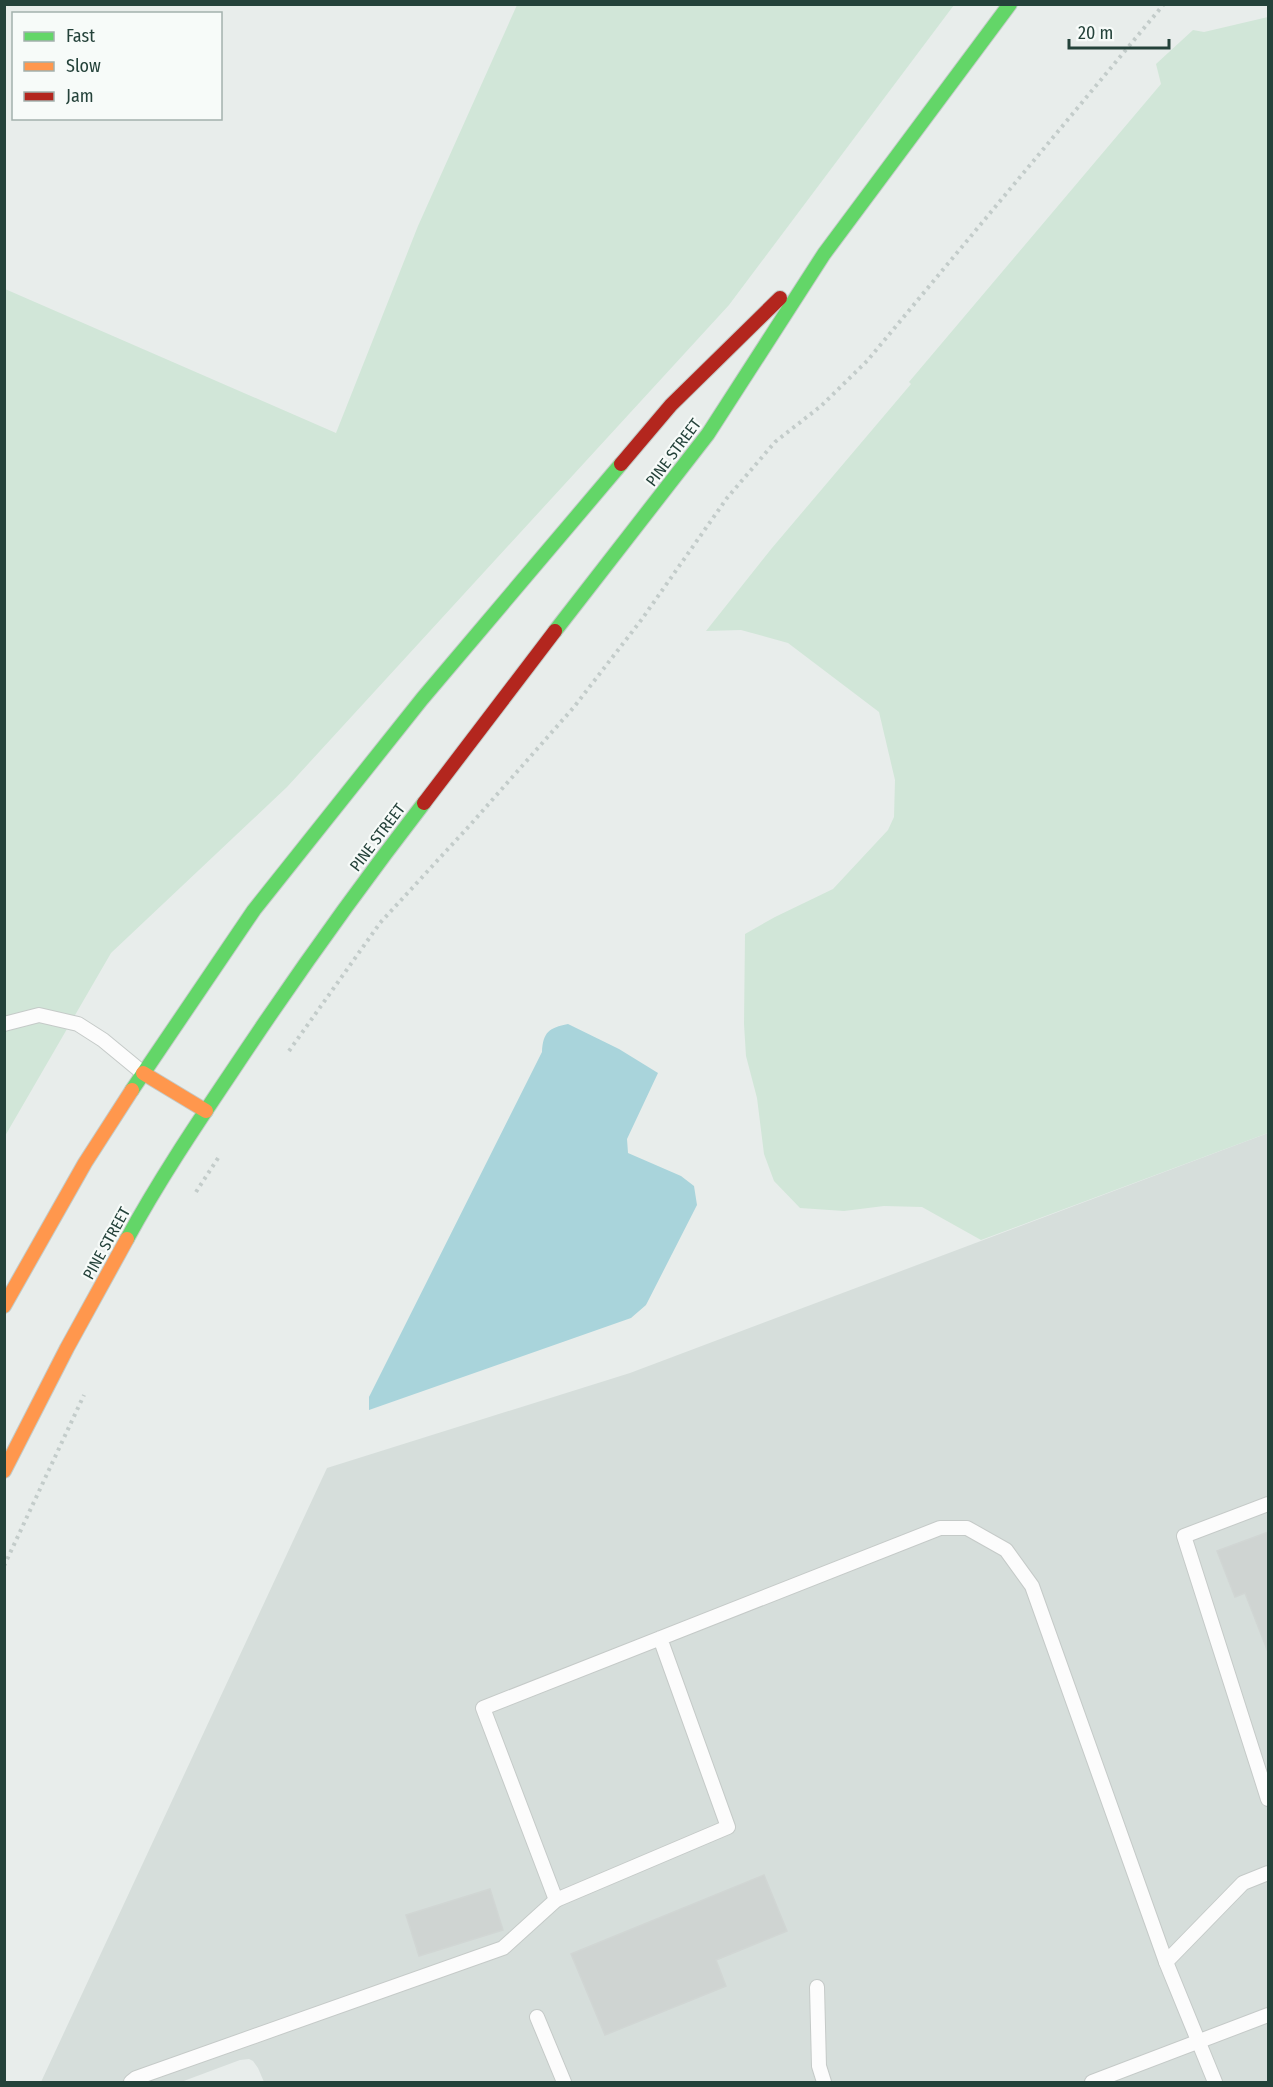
<svg xmlns="http://www.w3.org/2000/svg" width="1273" height="2087" font-family="'Fira Sans Condensed',sans-serif">
  <style>
    .built { fill: #d6dedb }
    .green { fill: #d1e6d8 }
    .water { fill: #a9d4db }
    .building { fill: #cfd4d2; stroke: #d1d6d4; stroke-width: 1.5 }
    .lines { fill: none; stroke-linecap: round; stroke-linejoin: round }
    .lane-casing { stroke: #c5cac8; stroke-width: 16 }
    .fast-casing { stroke: #c3cbc8; stroke-width: 16 }
    .slow-casing { stroke: #c3cbc8; stroke-width: 16 }
    .jam-casing { stroke: #c3cbc8; stroke-width: 16 }
    .path { stroke: #c3ccca; stroke-width: 4; stroke-dasharray: 3 4.5; stroke-linecap: butt }
    .lane { stroke: #fcfcfc; stroke-width: 14 }
    .fast { stroke: #63d668; stroke-width: 14 }
    .slow { stroke: #ff974d; stroke-width: 14 }
    .jam { stroke: #b3261e; stroke-width: 14 }
    .labels { text-anchor: middle; stroke-width: 4.5; stroke-linejoin: round; paint-order: stroke }
    .street-label { font-size: 16px; fill: #24423a; stroke: #f7fbf9 }
  </style>
  <rect width="100%" height="100%" fill="#e8edeb"/>
  <path class="built" d="M 1268,1133 L 1268,2082 L 264,2082 L 258,2068 L 253,2061 L 249,2059 L 240,2060 L 181,2082 L 41,2082 L 327,1468 L 630,1373 Z"/>
  <g class="green">
    <path d="M 517,5 L 954,5 L 729,305 L 287,787 L 111,953 L 5,1136 L 5,289 L 336,433 L 418,226 Z"/>
    <path d="M 1268,17 L 1268,1133 L 981,1240 L 922,1207 L 884,1206 L 844,1211 L 800,1208 L 774,1181 L 764,1154 L 757,1098 L 746,1056 L 744,1024 L 745,934 L 775,917 L 833,889 L 888,830 L 894,817 L 895,780 L 879,712 L 788,643 L 741,630 L 706,631 L 772,548 L 911,384 L 909,382 L 1161,84 L 1156,64 L 1193,30 L 1204,32 Z"/>
  </g>
  <path class="water" d="M 568,1024 L 619,1049 L 658,1073 L 627,1139 L 628,1153 L 681,1176 L 694,1186 L 697,1205 L 646,1305 L 631,1318 L 369,1410 L 369,1397 L 542,1052 C 543,1032 549,1028 568,1024 Z"/>
  <g class="building">
    <path d="M 1268,1532 L 1268,1652 L 1245,1593 L 1235,1597 L 1217,1551 Z"/>
    <path d="M 764,1875 L 787,1931 L 716,1960 L 726,1986 L 605,2035 L 571,1954 Z"/>
    <path d="M 490,1889 L 503,1930 L 419,1956 L 406,1915 Z"/>
  </g>
  <g class="lines">
    <g class="lane-casing">
      <g id="lane">
        <path d="M 4,1024 L 39,1015 L 78,1024 L 103,1040 L 143,1073"/>
        <path d="M 1268,1504 L 1184,1536 L 1268,1799"/>
        <path d="M 660,1638 L 728,1827 L 556,1900 L 483,1708 L 940,1528 L 967,1528 L 1006,1550 L 1032,1586 L 1166,1962"/>
        <path d="M 817,1987 L 819,2066 L 824,2082"/>
        <path d="M 537,2017 L 564,2082"/>
        <path d="M 131,2082 L 136,2078 L 503,1948 L 556,1900"/>
        <path d="M 1092,2082 L 1268,2015"/>
        <path d="M 1215,2082 L 1166,1962 L 1243,1883 L 1268,1873"/>
      </g>
    </g>
    <g class="fast-casing">
      <g id="fast">
        <path d="M 555,631 L 708,434 L 824,254 L 1010,4"/>
        <path d="M 132,1090 L 254,910 L 422,699 L 621,464"/>
        <path d="M 127,1239 C 158,1182 194,1128 231,1073 C 292,981 356,891 424,803"/>
      </g>
    </g>
    <g class="slow-casing">
      <g id="slow">
        <path d="M 143,1073 L 206,1111"/>
        <path d="M 4,1306 L 85,1163 L 132,1090"/>
        <path d="M 4,1471 L 67,1348 L 127,1239"/>
      </g>
    </g>
    <g class="jam-casing">
      <g id="jam">
        <path d="M 621,464 L 671,405 L 780,298"/>
        <path d="M 424,803 L 555,631"/>
      </g>
    </g>
    <g class="path">
      <path d="M 289,1051 L 380,923 L 471,824 L 574,707 L 642,619 L 727,498 L 775,442 L 821,406 L 867,361 L 1164,4"/>
      <path d="M 196,1192 L 220,1155"/>
      <path d="M 4,1566 L 84,1395"/>
    </g>
    <use href="#lane" class="lane"/>
    <use href="#fast" class="fast"/>
    <use href="#slow" class="slow"/>
    <use href="#jam" class="jam"/>
  </g>
  <g class="labels">
    <g class="street-label">
      <text transform="translate(673 452) rotate(-53)" y="6">PINE STREET</text>
      <text transform="translate(377 837) rotate(-53)" y="6">PINE STREET</text>
      <text transform="translate(106 1243) rotate(-61)" y="6">PINE STREET</text>
    </g>
  </g>
  <rect width="1273" height="2087" fill="none" stroke="#24423a" stroke-width="12"/>
  <rect x="12" y="12" width="210" height="108" fill="#f7fbf9" stroke="#a3b1ad" stroke-width="1.5"/>
  <rect x="24" y="32" width="30" height="9" fill="#63d668" stroke="#a3b1ad" stroke-width="1.5"/>
  <text x="66" y="42" font-size="18" fill="#24423a">Fast</text>
  <rect x="24" y="62" width="30" height="9" fill="#ff974d" stroke="#a3b1ad" stroke-width="1.5"/>
  <text x="66" y="72" font-size="18" fill="#24423a">Slow</text>
  <rect x="24" y="92" width="30" height="9" fill="#b3261e" stroke="#a3b1ad" stroke-width="1.5"/>
  <text x="66" y="102" font-size="18" fill="#24423a">Jam</text>
  <path d="M1069 39v9h100v-9" fill="none" stroke="#24423a" stroke-width="3"/>
  <text x="1078" y="39" font-size="18" fill="#24423a" stroke="#f7fbf9" stroke-width="4.5" paint-order="stroke">20 m</text>
</svg>
